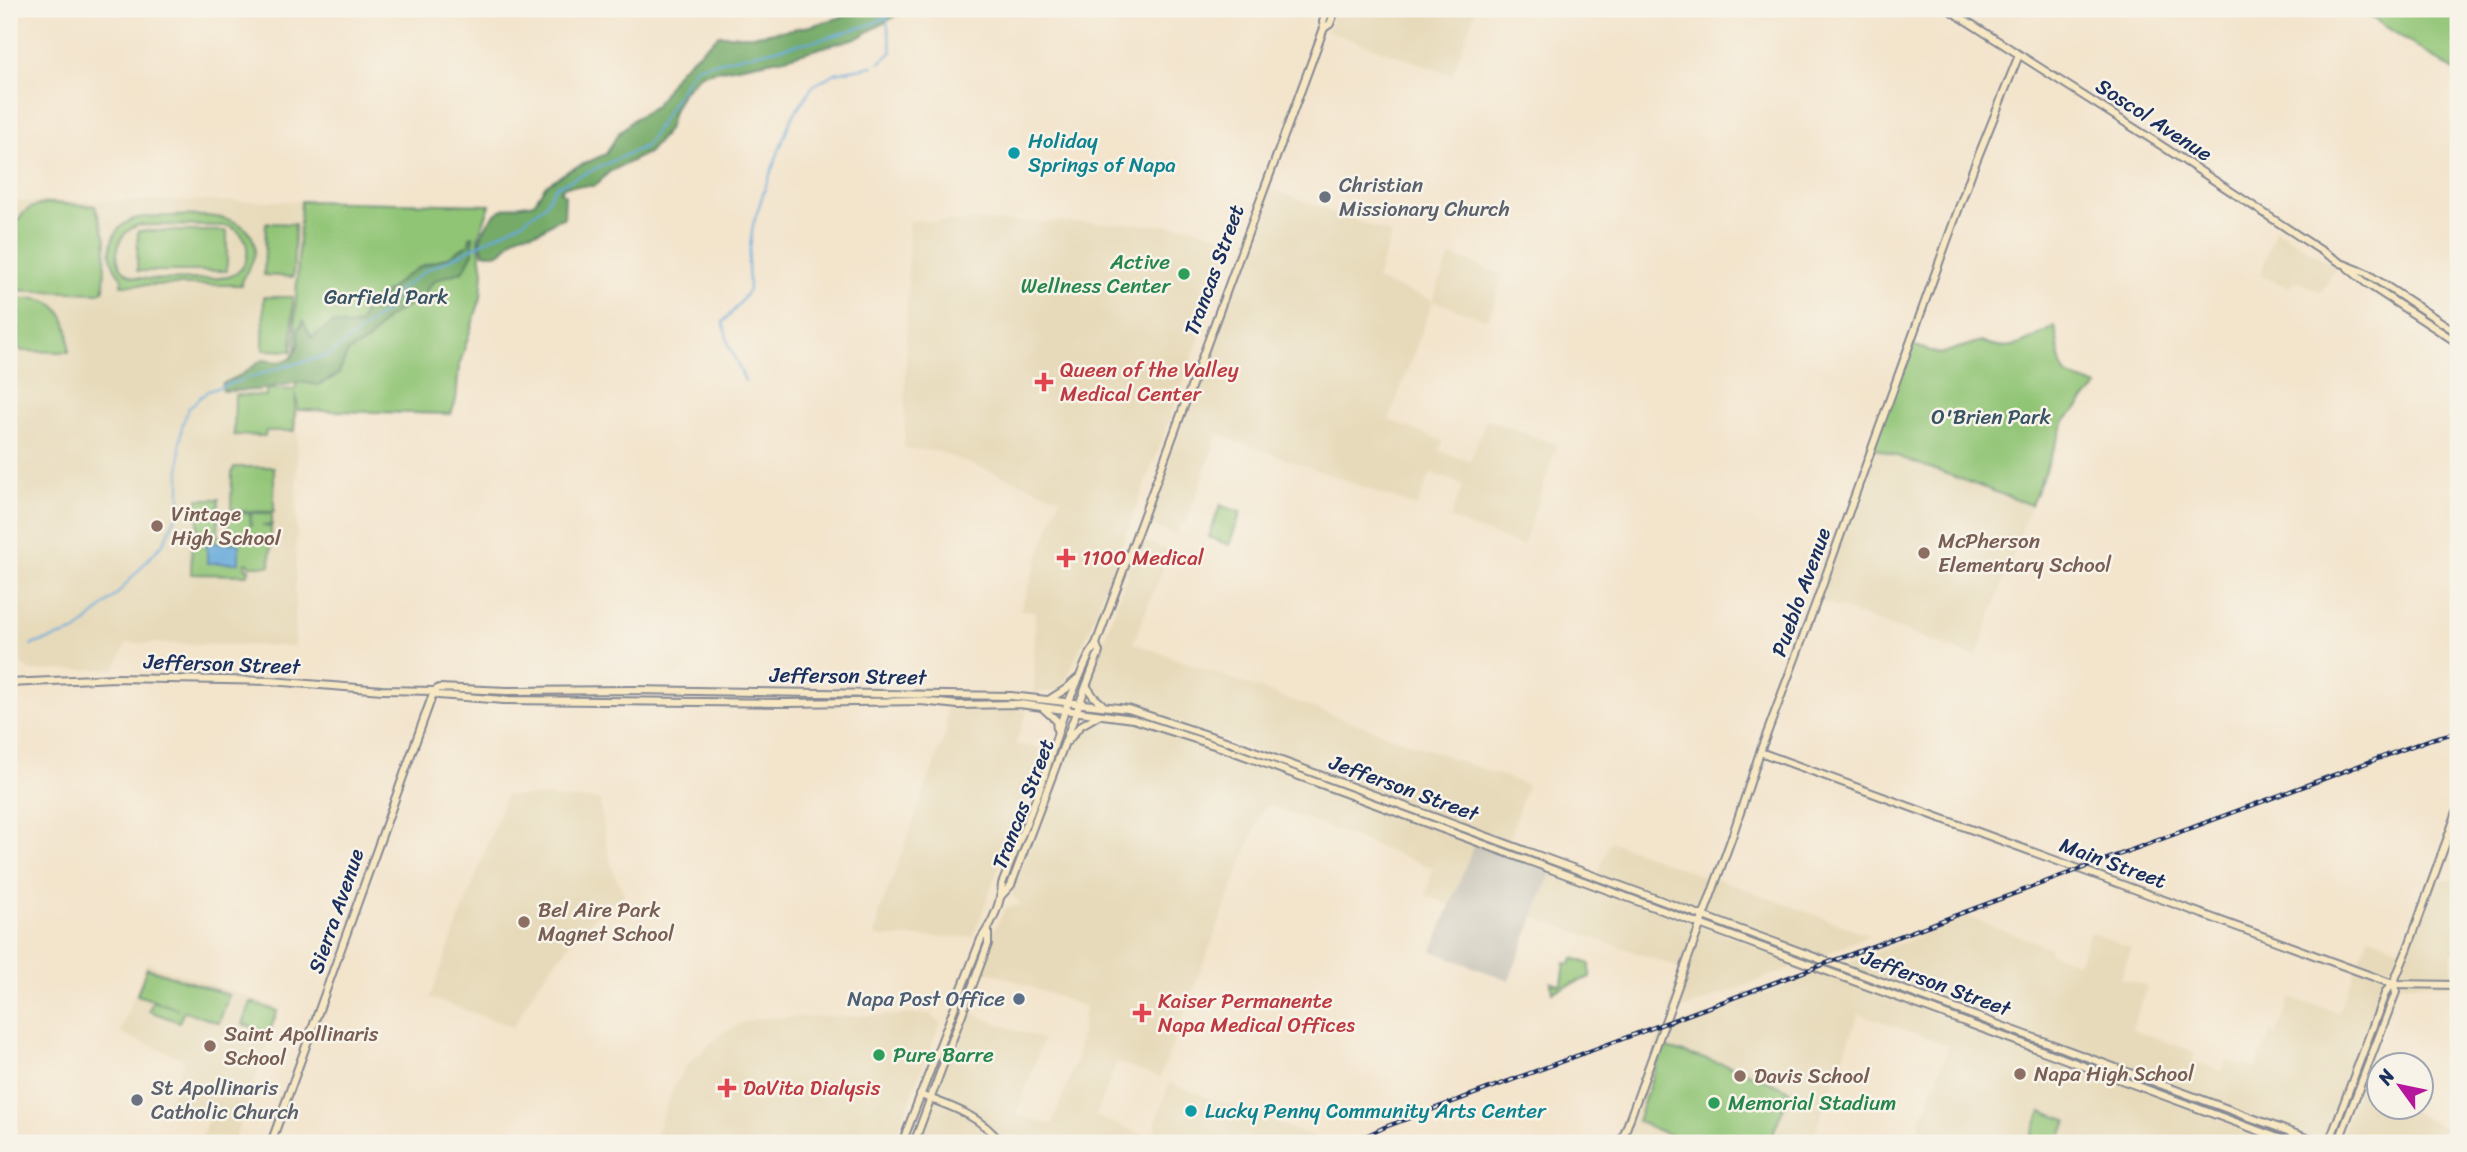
<svg xmlns="http://www.w3.org/2000/svg" width="2467" height="1152" font-family="Sriracha,sans-serif">
  <style>
    .built { fill: #e7daba }
    .industrial { fill: #c8c4b8 }
    .green { fill: #91c576; stroke: #567a6a; stroke-width: 2; fill-rule: evenodd }
    .forest { fill: #74aa67; stroke: #486c62; stroke-width: 2 }
    .water { fill: #67aadb; stroke: #416c9c; stroke-width: 2 }
    .lines { fill: none; stroke-linecap: round; stroke-linejoin: round }
    .stream { stroke: #67aadb; stroke-width: 2 }
    .secondary-casing { stroke: #878a95; stroke-width: 10 }
    .secondary { stroke: #f7e8c3; stroke-width: 6 }
    .rail-casing { stroke: #1b2f5e; stroke-width: 4.5 }
    .rail { stroke: #f7f3e8; stroke-width: 2; stroke-dasharray: 5; stroke-linecap: butt }
    .culture-dot { fill: #0f9aa8; stroke: #f7f3e8; stroke-width: 2.5 }
    .worship-dot { fill: #6b7280; stroke: #f7f3e8; stroke-width: 2.5 }
    .leisure-dot { fill: #2e9e5b; stroke: #f7f3e8; stroke-width: 2.5 }
    .health-dot { fill: #e0444e; stroke: #f7f3e8; stroke-width: 2.5 }
    .education-dot { fill: #8d6e63; stroke: #f7f3e8; stroke-width: 2.5 }
    .service-dot { fill: #5c6f8a; stroke: #f7f3e8; stroke-width: 2.5 }
    .labels { text-anchor: middle; stroke-width: 5; stroke-linejoin: round; paint-order: stroke }
    .street-label { font-size: 21px; fill: #1b2f5e; stroke: #f7f3e8 }
    .culture-label { font-size: 21px; fill: #0d838f; stroke: #f7f3e8; text-anchor: start }
    .worship-label { font-size: 21px; fill: #5b616d; stroke: #f7f3e8; text-anchor: start }
    .leisure-label { font-size: 21px; fill: #27864d; stroke: #f7f3e8; text-anchor: start }
    .park-label { font-size: 21px; fill: #385464; stroke: #f7f3e8 }
    .health-label { font-size: 21px; fill: #be3a42; stroke: #f7f3e8; text-anchor: start }
    .education-label { font-size: 21px; fill: #785e54; stroke: #f7f3e8; text-anchor: start }
    .service-label { font-size: 21px; fill: #4e5e75; stroke: #f7f3e8; text-anchor: end }
  </style>
  <rect width="100%" height="100%" fill="#f7f3e8"/>
  <filter id="ink" filterUnits="userSpaceOnUse"><feTurbulence type="fractalNoise" baseFrequency=".0143" numOctaves="2"/><feDisplacementMap in="SourceGraphic" scale="14" xChannelSelector="R" yChannelSelector="G"/><feConvolveMatrix kernelMatrix="1 2 1 2 8 2 1 2 1" color-interpolation-filters="sRGB"/></filter>
  <filter id="wash" filterUnits="userSpaceOnUse"><feTurbulence type="fractalNoise" baseFrequency=".00686" numOctaves="4" result="noise"/><feDisplacementMap in="SourceGraphic" scale="28" xChannelSelector="R" yChannelSelector="G"/><feGaussianBlur stdDeviation="1.57" result="paint"/><feColorMatrix in="noise" values="0 0 0 0 0 0 0 0 0 0 0 0 0 0 0 0 0 1.4 0 .05"/><feComposite in="paint" operator="in"/></filter>
  <g filter="url(#wash)">
    <rect width="100%" height="100%" fill="#f3e4cc"/>
    <g class="built">
      <path d="M 1335,9 L 1476,9 L 1452,75 L 1327,31 Z"/>
      <path d="M 1269,188 L 1392,234 L 1376,280 L 1412,293 L 1433,300 L 1450,255 L 1504,275 L 1488,320 L 1433,301 L 1389,420 L 1443,441 L 1439,450 L 1470,462 L 1486,419 L 1557,445 L 1523,546 L 1450,519 L 1463,485 L 1431,473 L 1417,507 L 1218,434 L 1186,524 L 1181,522 L 1176,535 L 1146,524 L 1200,370 Z"/>
      <path d="M 9,201 L 301,201 L 294,370 L 298,410 L 295,646 L 127,643 L 115,669 L 30,671 L 21,664 Z"/>
      <path d="M 914,221 L 1079,222 L 1188,226 L 1230,239 L 1233,245 L 1166,430 L 1086,638 L 1078,651 L 1065,684 L 1053,692 L 1034,692 L 1035,611 L 1020,610 L 1060,498 L 940,452 L 904,448 L 909,223 Z"/>
      <path d="M 2275,229 L 2337,267 L 2322,292 L 2294,280 L 2290,288 L 2260,275 Z"/>
      <path d="M 1872,447 L 2031,505 L 1976,657 L 1817,600 Z"/>
      <path d="M 1139,540 L 1170,551 L 1133,643 L 1527,785 L 1507,844 L 1162,718 L 1103,705 L 1087,687 Z"/>
      <path d="M 946,705 L 1027,711 L 1016,744 L 1043,749 L 973,937 L 875,937 L 879,915 L 946,732 Z"/>
      <path d="M 1100,715 L 1170,730 L 1475,842 L 1450,905 L 1426,895 L 1433,868 L 1269,805 L 1262,810 L 1160,1078 L 1117,1062 L 1096,1116 L 1150,1137 L 1156,1135 L 1156,1121 L 1169,1083 L 1317,1138 L 1321,1143 L 914,1143 L 964,1010 L 1043,1040 L 1016,1114 L 1052,1125 L 1077,1059 L 1085,1007 L 979,968 L 992,932 L 1006,908 L 1021,904 L 1011,894 L 1065,749 L 1077,730 Z"/>
      <path d="M 506,795 L 600,800 L 606,841 L 614,873 L 625,895 L 602,909 L 557,959 L 534,990 L 513,1027 L 430,998 Z"/>
      <path d="M 1610,841 L 1715,881 L 1716,878 L 1869,935 L 1817,958 L 1597,876 Z"/>
      <path d="M 1552,871 L 1804,963 L 1681,1010 L 1668,1012 L 1683,969 L 1534,917 Z"/>
      <path d="M 2432,880 L 2458,880 L 2458,952 L 2452,952 L 2451,985 L 2393,984 L 2386,991 L 2329,1143 L 2320,1143 L 1839,966 L 1968,917 L 2050,947 L 2049,952 L 2078,963 L 2091,932 L 2131,948 L 2121,978 L 2147,987 L 2132,1029 L 2195,1052 L 2193,1061 L 2222,1071 L 2227,1060 L 2256,1069 L 2270,1033 L 2276,1035 L 2291,998 L 2338,1012 L 2369,936 L 2407,951 Z"/>
      <path d="M 146,962 L 281,1008 L 233,1143 L 200,1143 L 208,1119 L 168,1103 L 184,1059 L 120,1033 Z"/>
      <path d="M 1822,970 L 2292,1143 L 1912,1143 L 1949,1045 L 1859,1014 L 1811,1143 L 1621,1143 L 1661,1032 L 1778,989 Z"/>
      <path d="M 931,1014 L 940,1024 L 893,1143 L 652,1143 L 674,1086 L 687,1065 L 723,1032 L 740,1024 L 756,1018 Z"/>
      <path d="M 2416,1060 L 2415,1064 L 2380,1064 L 2380,1106 L 2414,1107 L 2414,1112 L 2440,1125 L 2458,1130 L 2458,1143 L 2338,1143 L 2368,1062 Z"/>
    </g>
    <path class="industrial" d="M 1475,842 L 1552,871 L 1509,981 L 1432,951 Z"/>
    <g class="green">
      <path d="M 2358,9 L 2458,9 L 2458,73 Z"/>
      <path d="M 301,201 L 490,205 L 478,238 L 483,272 L 481,297 L 459,366 L 456,400 L 451,414 L 298,410 L 296,393 L 294,431 L 266,431 L 265,436 L 234,435 L 235,395 L 266,396 L 266,389 L 296,390 L 295,319 Z"/>
      <path d="M 48,203 L 95,206 L 106,239 L 104,289 L 99,293 L 10,290 C 11,269 8,223 27,210 C 32,206 42,205 48,203 Z"/>
      <path d="M 144,217 C 175,217 255,204 255,251 C 254,266 242,273 242,285 L 121,285 L 122,278 C 100,255 111,220 144,217 ZM 139,225 L 229,226 C 241,231 249,241 247,255 C 246,264 240,272 231,276 C 222,280 145,281 134,277 C 107,267 115,232 139,225 Z"/>
      <path d="M 266,223 L 295,224 L 293,277 L 264,275 Z"/>
      <path d="M 138,231 L 227,231 L 227,271 L 137,271 Z"/>
      <path d="M 264,297 L 293,297 L 292,351 L 263,350 Z"/>
      <path d="M 19,299 C 26,299 35,298 42,300 C 67,306 70,332 69,352 L 22,351 L 17,346 Z"/>
      <path d="M 2055,326 L 2061,365 L 2066,375 L 2098,386 L 2065,421 L 2031,505 L 1872,447 L 1909,344 L 1940,354 L 1981,341 C 2012,355 2028,341 2055,326 Z"/>
      <path d="M 234,467 L 274,467 L 274,512 L 235,511 L 231,508 L 232,473 Z"/>
      <path d="M 198,499 L 219,499 L 218,538 L 228,538 L 229,513 L 250,513 L 251,526 L 251,513 L 272,513 L 272,525 L 262,526 L 271,527 L 271,539 L 249,539 L 271,540 L 270,566 L 249,566 L 249,563 L 245,563 L 245,568 L 249,569 L 248,575 L 191,574 L 192,543 L 198,543 Z"/>
      <path d="M 1220,505 L 1241,512 L 1229,545 L 1209,537 Z"/>
      <path d="M 1573,958 L 1590,964 L 1590,977 L 1552,992 L 1551,982 L 1559,985 L 1562,984 L 1565,963 L 1570,964 Z"/>
      <path d="M 147,968 L 229,995 L 219,1023 L 184,1011 L 179,1022 L 149,1011 L 153,1001 L 178,1009 L 137,995 Z"/>
      <path d="M 251,1002 L 277,1011 L 269,1033 L 243,1024 Z"/>
      <path d="M 1663,1047 L 1740,1069 L 1790,1091 L 1769,1143 L 1688,1143 L 1637,1121 Z"/>
      <path d="M 2041,1111 L 2067,1120 L 2059,1143 L 2049,1143 L 2031,1137 Z"/>
    </g>
    <g class="forest">
      <path d="M 870,9 L 908,9 L 859,37 L 785,58 L 701,74 L 682,93 L 673,111 L 668,130 L 648,153 L 609,172 L 595,186 L 565,186 L 560,192 L 565,195 L 564,218 C 553,219 549,227 539,231 C 532,234 523,231 517,236 C 503,245 506,258 483,253 L 480,239 C 494,205 502,209 534,203 L 546,185 L 570,170 L 606,154 L 618,134 L 634,119 L 655,106 L 679,70 L 719,35 L 757,35 L 810,26 Z"/>
      <path d="M 473,236 L 473,252 L 464,270 C 448,278 429,276 425,296 L 387,318 L 368,341 L 348,352 L 338,375 L 318,385 L 299,382 L 258,390 L 223,391 L 222,384 L 241,375 L 262,360 L 281,362 L 291,359 L 299,344 L 298,330 L 303,321 L 312,338 L 333,323 L 348,326 L 360,324 L 364,312 L 405,276 L 422,266 L 448,257 L 469,244 L 470,237 Z"/>
    </g>
    <rect class="water" x="207" y="543" width="32" height="20"/>
    <g class="lines">
      <g class="stream">
        <path d="M 879,63 L 892,52 L 886,16"/>
        <path d="M 745,381 L 729,345 L 723,322 L 737,307 L 749,290 L 748,263 L 753,225 L 765,188 L 791,119 L 813,86 L 835,73 L 873,66"/>
        <path d="M 31,645 L 77,631 L 118,593 L 164,542 L 180,508 L 180,443 L 182,426 L 188,409 L 197,400 L 208,391 L 282,367 L 330,355 L 387,310 L 396,292 L 428,269 L 459,255 L 524,221 L 545,205 L 555,187 L 646,146 L 695,67 L 826,38 L 872,24 L 900,9"/>
      </g>
    </g>
  </g>
  <g filter="url(#ink)">
    <g class="lines">
      <g class="secondary-casing">
        <g id="secondary">
          <path d="M 1948,9 L 2159,144 L 2314,246 L 2341,263 L 2366,273 L 2458,333"/>
          <path d="M 1324,28 L 1330,24 L 1336,9"/>
          <path d="M 2348,268 L 2366,283 L 2458,343"/>
          <path d="M 9,592 L 9,708"/>
          <path d="M 9,683 L 115,678 L 271,681 L 382,690 L 434,691 L 439,688 L 507,691 L 633,690 L 1011,696 L 1128,709 L 1238,745 L 2320,1143"/>
          <path d="M 1087,687 L 1094,697 L 1102,704"/>
          <path d="M 434,691 L 438,695 L 504,700 L 788,703 L 921,701 L 958,705 L 1019,704 L 1133,719 L 1226,749 L 2292,1143"/>
          <path d="M 1050,699 L 1066,689 L 1077,679"/>
          <path d="M 1043,708 L 1056,720 L 1057,730"/>
          <path d="M 1068,741 L 1080,726 L 1097,716"/>
          <path d="M 1760,752 L 2393,984 L 2458,985"/>
          <path d="M 1001,896 L 1011,885 L 1099,652 L 1096,644"/>
          <path d="M 920,1095 C 951,1106 981,1116 1001,1143"/>
          <path d="M 271,1143 L 434,691"/>
          <path d="M 902,1143 L 981,939 C 992,923 1001,903 1002,884 L 1042,783 L 1065,710 L 1090,653 L 1096,644 L 1324,28 L 1323,22 L 1327,9"/>
          <path d="M 914,1143 L 988,944 L 988,931"/>
          <path d="M 1621,1143 L 1732,837 L 1760,752 L 1817,600 L 1973,169 L 2019,55"/>
          <path d="M 2329,1143 L 2386,991 L 2393,984 L 2408,948 L 2458,809"/>
          <path d="M 2338,1143 L 2396,992 L 2393,984"/>
        </g>
      </g>
      <use href="#secondary" class="secondary"/>
      <g class="rail-casing">
        <path id="rail" d="M 1351,1143 L 1385,1127 L 2431,739 L 2458,732"/>
      </g>
      <use href="#rail" class="rail"/>
    </g>
  </g>
  <g class="culture-dot">
    <circle cx="1014" cy="153" r="7"/>
    <circle cx="1191" cy="1111" r="7"/>
  </g>
  <g class="worship-dot">
    <circle cx="1325" cy="197" r="7"/>
    <circle cx="137" cy="1100" r="7"/>
  </g>
  <g class="leisure-dot">
    <circle cx="1184" cy="274" r="7"/>
    <circle cx="879" cy="1055" r="7"/>
    <circle cx="1714" cy="1103" r="7"/>
  </g>
  <g class="health-dot">
    <path d="M1040.5 371.5h7v7h7v7h-7v7h-7v-7h-7v-7h7z"/>
    <path d="M1062.5 547.5h7v7h7v7h-7v7h-7v-7h-7v-7h7z"/>
    <path d="M1138.5 1002.5h7v7h7v7h-7v7h-7v-7h-7v-7h7z"/>
    <path d="M723.5 1077.5h7v7h7v7h-7v7h-7v-7h-7v-7h7z"/>
  </g>
  <g class="education-dot">
    <circle cx="157" cy="526" r="7"/>
    <circle cx="1924" cy="553" r="7"/>
    <circle cx="524" cy="922" r="7"/>
    <circle cx="210" cy="1046" r="7"/>
    <circle cx="2020" cy="1074" r="7"/>
    <circle cx="1740" cy="1076" r="7"/>
  </g>
  <circle class="service-dot" cx="1019" cy="999" r="7"/>
  <g class="labels">
    <g class="street-label">
      <text transform="translate(2154 120) rotate(33)" y="7">Soscol Avenue</text>
      <text transform="translate(1214 270) rotate(-70)" y="7">Trancas Street</text>
      <text transform="translate(1801 592) rotate(-70)" y="7">Pueblo Avenue</text>
      <text transform="translate(222 664) rotate(2)" y="7">Jefferson Street</text>
      <text transform="translate(848 676) rotate(1)" y="7">Jefferson Street</text>
      <text transform="translate(1404 788) rotate(20)" y="7">Jefferson Street</text>
      <text transform="translate(1023 804) rotate(-69)" y="7">Trancas Street</text>
      <text transform="translate(2113 863) rotate(20)" y="7">Main Street</text>
      <text transform="translate(336 911) rotate(-71)" y="7">Sierra Avenue</text>
      <text transform="translate(1936 983) rotate(20)" y="7">Jefferson Street</text>
    </g>
    <g class="culture-label">
      <text x="1028" y="148">Holiday<tspan x="1028" dy="24">Springs of Napa</tspan></text>
      <text x="1205" y="1118">Lucky Penny Community Arts Center</text>
    </g>
    <g class="worship-label">
      <text x="1339" y="192">Christian<tspan x="1339" dy="24">Missionary Church</tspan></text>
      <text x="151" y="1095">St Apollinaris<tspan x="151" dy="24">Catholic Church</tspan></text>
    </g>
    <g class="leisure-label">
      <text x="1170" y="269" text-anchor="end">Active<tspan x="1170" dy="24">Wellness Center</tspan></text>
      <text x="893" y="1062">Pure Barre</text>
      <text x="1728" y="1110">Memorial Stadium</text>
    </g>
    <g class="park-label">
      <text x="386" y="304">Garfield Park</text>
      <text x="1991" y="424">O'Brien Park</text>
    </g>
    <g class="health-label">
      <text x="1060" y="377">Queen of the Valley<tspan x="1060" dy="24">Medical Center</tspan></text>
      <text x="1082" y="565">1100 Medical</text>
      <text x="1158" y="1008">Kaiser Permanente<tspan x="1158" dy="24">Napa Medical Offices</tspan></text>
      <text x="743" y="1095">DaVita Dialysis</text>
    </g>
    <g class="education-label">
      <text x="171" y="521">Vintage<tspan x="171" dy="24">High School</tspan></text>
      <text x="1938" y="548">McPherson<tspan x="1938" dy="24">Elementary School</tspan></text>
      <text x="538" y="917">Bel Aire Park<tspan x="538" dy="24">Magnet School</tspan></text>
      <text x="224" y="1041">Saint Apollinaris<tspan x="224" dy="24">School</tspan></text>
      <text x="2034" y="1081">Napa High School</text>
      <text x="1754" y="1083">Davis School</text>
    </g>
    <g class="service-label">
      <text x="1005" y="1006">Napa Post Office</text>
    </g>
  </g>
  <rect width="2467" height="1152" fill="none" stroke="#f7f3e8" stroke-width="35"/>
  <g transform="translate(2400 1086) rotate(303)"><circle r="33" fill="#f7f3e8" stroke="#9fa5b1" stroke-width="2"/>
  <path d="M0-5L12 26L0 18L-12 26Z" fill="#b5179e"/>
  <text y="-10" font-size="19" font-weight="bold" text-anchor="middle" fill="#1b2f5e">N</text>
  </g>
</svg>
